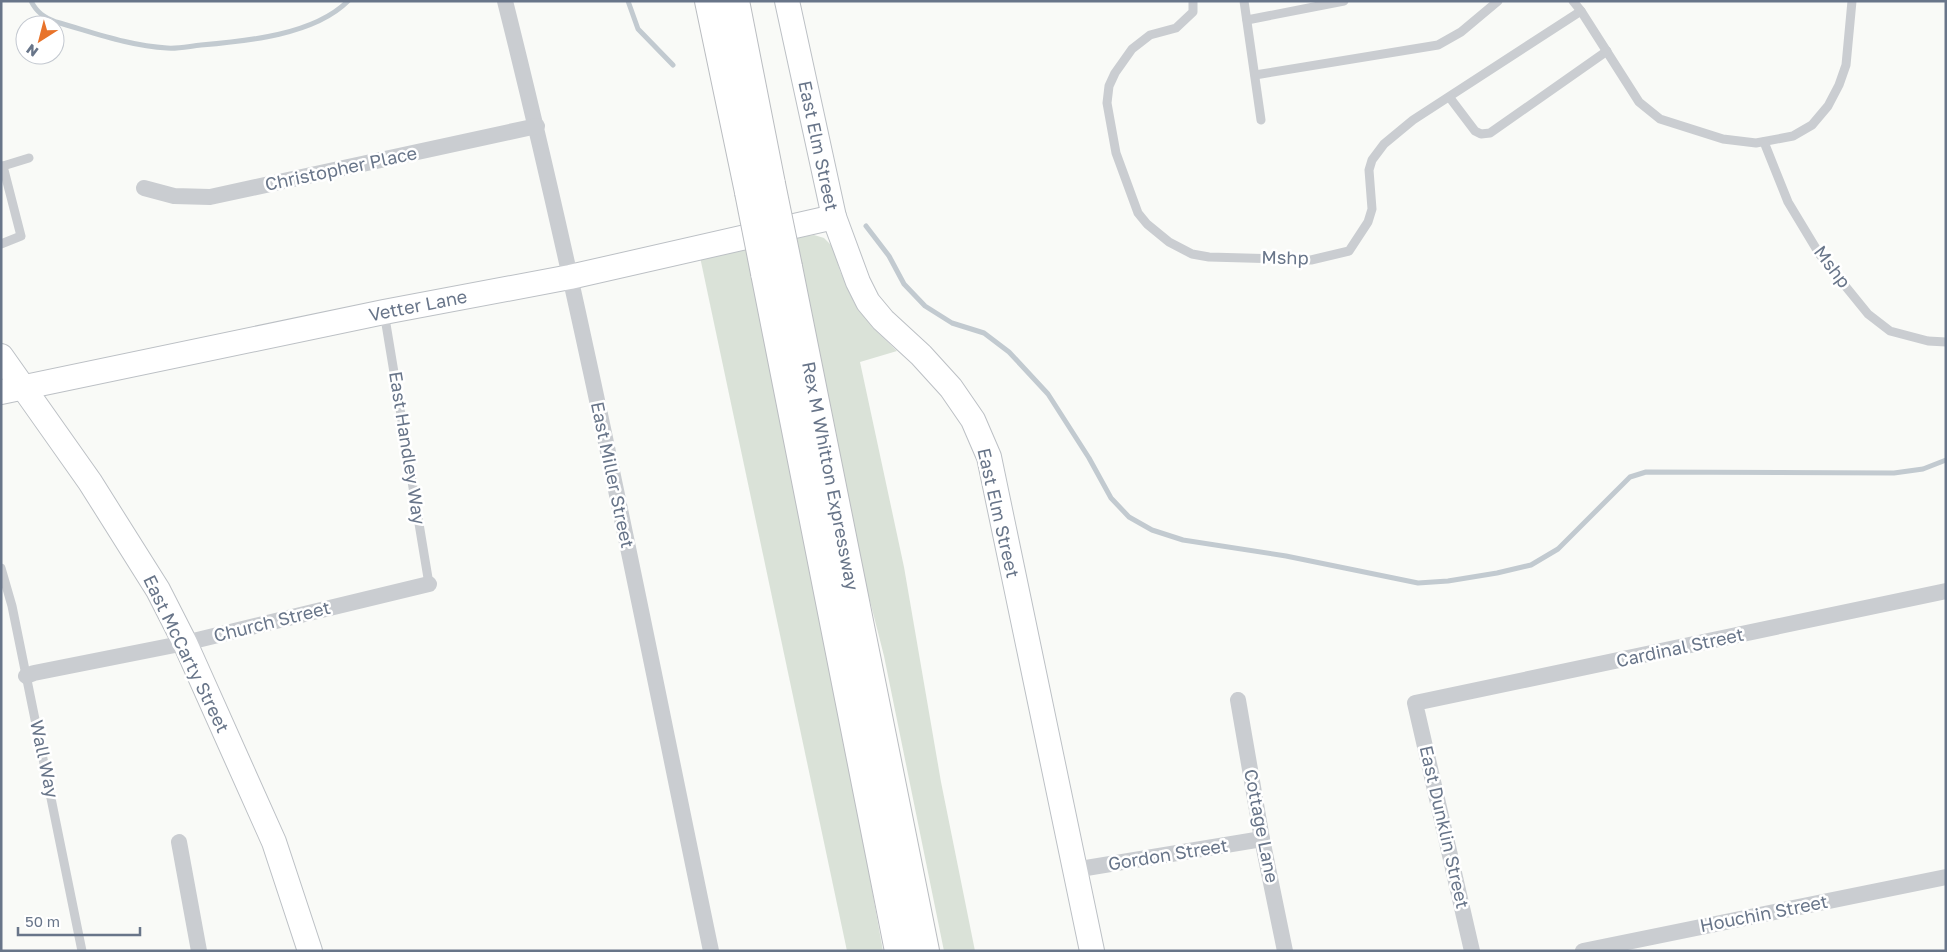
<svg xmlns="http://www.w3.org/2000/svg" width="1947" height="952" font-family="'Golos Text',sans-serif">
  <style>
    .green { fill: #dae2d8 }
    .lines { fill: none; stroke-linecap: round; stroke-linejoin: round }
    .stream { stroke: #c2cad0; stroke-width: 5 }
    .secondary-casing { stroke: #bcc0c5; stroke-width: 26 }
    .highway-casing { stroke: #babdc1; stroke-width: 30 }
    .lane { stroke: #cacdd1; stroke-width: 9 }
    .street { stroke: #cacdd1; stroke-width: 16 }
    .secondary { stroke: #fff; stroke-width: 24 }
    .highway { stroke: #fff; stroke-width: 28 }
    .highway-bridge-casing { stroke: #babdc1; stroke-width: 30; stroke-linecap: butt }
    .highway-bridge { stroke: #fff; stroke-width: 28 }
    .labels { text-anchor: middle; stroke-width: 5; stroke-linejoin: round; paint-order: stroke }
    .street-label { font-size: 18px; fill: #687589; stroke: #fff }
  </style>
  <rect width="100%" height="100%" fill="#f9faf7"/>
  <g class="green">
    <path d="M 814,235 L 824,238 L 833,247 L 840,271 L 855,304 L 873,328 L 897,351 L 860,362 L 904,567 L 941,782 L 975,951 L 944,951 L 884,656 L 854,538 L 794,238 Z"/>
    <path d="M 746,249 L 847,751 L 883,951 L 847,951 L 700,257 Z"/>
  </g>
  <g class="lines">
    <g class="stream">
      <path d="M 31,1 C 37,13 44,17 56,22 C 92,32 129,46 167,48 C 178,49 190,46 201,45 C 247,41 314,35 348,1"/>
      <path d="M 628,1 L 638,29 L 673,65"/>
      <path d="M 866,226 L 889,256 L 904,284 L 925,306 L 952,323 L 984,333 L 1009,352 L 1048,394 L 1089,458 L 1111,498 L 1129,517 L 1152,530 L 1183,540 L 1286,556 L 1418,583 L 1448,581 L 1497,573 L 1531,565 L 1558,549 L 1630,477 L 1646,472 L 1894,473 L 1923,469 L 1946,460"/>
    </g>
    <g class="secondary-casing">
      <g id="secondary">
        <path d="M 787,1 L 834,217 L 858,282 L 868,302 L 883,320 L 921,355 L 951,388 L 973,420 L 989,457 L 1092,951"/>
        <path d="M 1,356 L 90,482 L 158,590 L 185,643 L 274,842 L 310,951"/>
        <path d="M 1,392 L 384,312 L 570,277 L 834,217"/>
      </g>
    </g>
    <g class="highway-casing">
      <g id="highway">
        <path d="M 709,1 L 749,192"/>
        <path d="M 735,1 L 771,184"/>
        <path d="M 788,267 L 925,951"/>
        <path d="M 765,273 L 899,951"/>
      </g>
    </g>
    <g class="lane">
      <path d="M 1193,1 L 1193,12 L 1176,28 L 1150,35 L 1132,49 L 1115,73 L 1109,86 L 1107,103 L 1116,153 L 1138,213 L 1147,224 L 1169,242 L 1192,254 L 1209,257 L 1311,260 L 1349,251 L 1368,222 L 1372,209 L 1369,170 L 1372,160 L 1384,144 L 1413,120 L 1581,11 L 1639,102 L 1660,119 L 1723,139 L 1756,143 L 1793,136 L 1812,125 L 1828,106 L 1839,85 L 1846,65 L 1852,1"/>
      <path d="M 1244,1 L 1261,120"/>
      <path d="M 1573,1 L 1581,11"/>
      <path d="M 1247,20 L 1344,1"/>
      <path d="M 1255,75 L 1438,45 L 1461,32 L 1498,1"/>
      <path d="M 1450,98 L 1475,131 L 1481,134 L 1490,133 L 1607,51"/>
      <path d="M 1764,142 L 1788,202 L 1820,255 L 1868,314 L 1890,331 L 1928,341 L 1946,342"/>
      <path d="M 1,166 L 3,166 L 21,236 L 1,244"/>
      <path d="M 3,166 L 29,158"/>
      <path d="M 384,312 L 429,584"/>
      <path d="M 1,568 L 12,606 L 82,951"/>
    </g>
    <g class="street">
      <path d="M 505,1 C 584,315 645,634 711,951"/>
      <path d="M 144,188 L 174,196 L 210,197 L 537,126"/>
      <path d="M 26,676 L 34,673 L 185,643 L 429,584"/>
      <path d="M 1238,700 L 1262,839 L 1285,951"/>
      <path d="M 179,842 L 199,951"/>
      <path d="M 1074,870 L 1262,839"/>
      <path d="M 1472,951 L 1415,703 L 1946,591"/>
      <path d="M 1583,951 L 1946,877"/>
    </g>
    <use href="#secondary" class="secondary"/>
    <use href="#highway" class="highway"/>
    <g class="highway-bridge-casing">
      <g id="highway-bridge">
        <path d="M 771,184 L 788,267"/>
        <path d="M 749,192 L 765,273"/>
      </g>
    </g>
    <use href="#highway-bridge" class="highway-bridge"/>
  </g>
  <g class="labels">
    <g class="street-label">
      <text transform="translate(818 146) rotate(78)" y="6">East Elm Street</text>
      <text transform="translate(341 169) rotate(-12)" y="6">Christopher Place</text>
      <text transform="translate(1285 258) rotate(1)" y="6">Mshp</text>
      <text transform="translate(1832 267) rotate(53)" y="6">Mshp</text>
      <text transform="translate(418 306) rotate(-11)" y="6">Vetter Lane</text>
      <text transform="translate(407 448) rotate(81)" y="6">East Handley Way</text>
      <text transform="translate(612 475) rotate(78)" y="6">East Miller Street</text>
      <text transform="translate(830 476) rotate(79)" y="6">Rex M Whitton Expressway</text>
      <text transform="translate(998 513) rotate(77)" y="6">East Elm Street</text>
      <text transform="translate(272 622) rotate(-14)" y="6">Church Street</text>
      <text transform="translate(1680 648) rotate(-12)" y="6">Cardinal Street</text>
      <text transform="translate(186 654) rotate(64)" y="6">East McCarty Street</text>
      <text transform="translate(44 759) rotate(78)" y="6">Wall Way</text>
      <text transform="translate(1261 826) rotate(79)" y="6">Cottage Lane</text>
      <text transform="translate(1444 827) rotate(77)" y="6">East Dunklin Street</text>
      <text transform="translate(1168 855) rotate(-9)" y="6">Gordon Street</text>
      <text transform="translate(1764 914) rotate(-11)" y="6">Houchin Street</text>
    </g>
  </g>
  <rect width="1947" height="952" fill="none" stroke="#687589" stroke-width="5"/>
  <g transform="translate(40 40) rotate(216)"><circle r="24" fill="#ffffff" stroke="#c3c8d0"/>
  <path d="M0-4L9 19L0 12L-9 19Z" fill="#e8732a"/>
  <text y="-8" font-size="14" font-weight="bold" text-anchor="middle" fill="#687589">N</text>
  </g>
  <path d="M18 927v8h122v-8" fill="none" stroke="#687589" stroke-width="2.5"/>
  <text x="25" y="927" font-size="15" fill="#687589" stroke="#ffffff" stroke-width="4" paint-order="stroke">50 m</text>
</svg>
